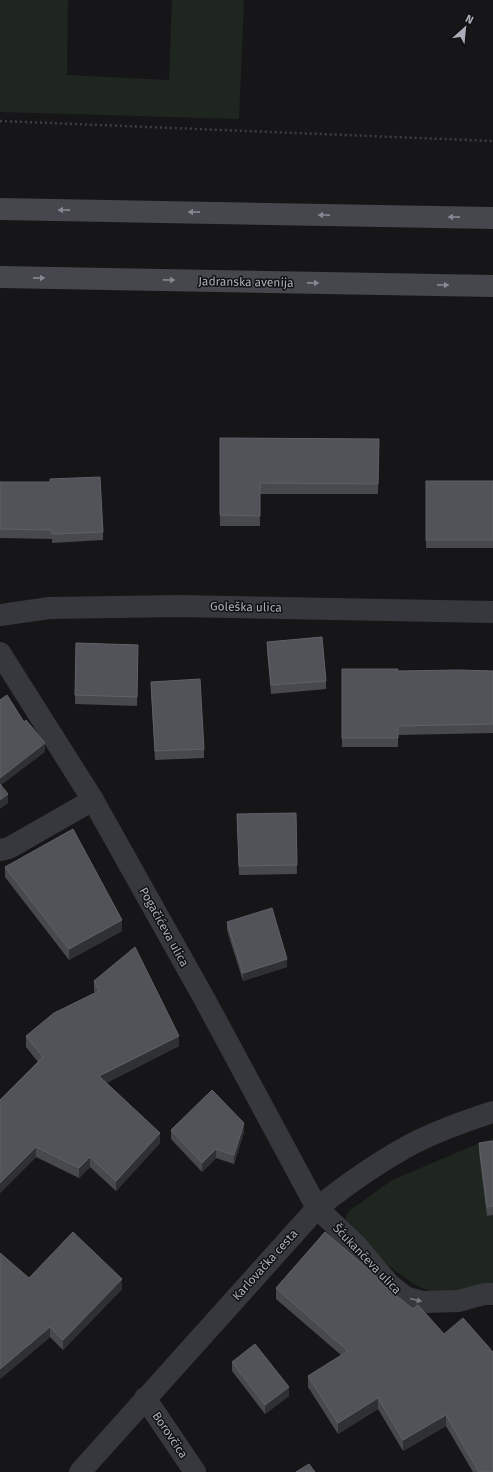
<svg xmlns="http://www.w3.org/2000/svg" width="493" height="1472" font-family="'Fira Sans',sans-serif">
  <style>
    .green { fill: #1e261f }
    .lines { fill: none; stroke-linecap: round; stroke-linejoin: round }
    .path { stroke: #3d3f44; stroke-width: 2.5; stroke-dasharray: 2 3; stroke-linecap: butt }
    .minor { stroke: #37383d; stroke-width: 22 }
    .tertiary { stroke: #37383d; stroke-width: 22 }
    .secondary { stroke: #45474d; stroke-width: 22 }
    .wall { fill: #47494d }
    .shaded-wall { fill: #2f3033 }
    .building { fill: #525359; stroke: #5f6168 }
    .oneway { fill: #858993 }
    .oneway2 { fill: #757881 }
    .labels { text-anchor: middle; stroke-width: 3; stroke-linejoin: round; paint-order: stroke }
    .street-label { font-size: 12px; fill: #a8adb8; stroke: #111113 }
  </style>
  <rect width="100%" height="100%" fill="#161618"/>
  <g class="green">
    <path d="M 0,0 L 68,0 L 67,75 L 169,80 L 172,0 L 244,0 L 239,119 L 0,112 Z"/>
    <path d="M 493,1139 L 487,1216 L 493,1215 L 493,1286 C 478,1288 462,1292 447,1293 C 409,1295 370,1246 345,1222 L 346,1217 L 349,1211 L 392,1180 L 482,1142 Z"/>
  </g>
  <g class="lines">
    <path class="path" d="M 0,121 L 493,141"/>
    <g class="minor">
      <path d="M 0,615 L 49,608 L 179,606 L 493,612"/>
      <path d="M 0,653 L 93,800 L 205,1000 L 317,1208 L 357,1246 L 389,1284 L 405,1297 L 423,1302 L 459,1301 L 484,1294 L 493,1294"/>
      <path d="M 0,850 L 9,848 L 93,800"/>
      <path d="M 145,1398 L 195,1472"/>
    </g>
    <path class="tertiary" d="M 80,1472 L 317,1208 C 346,1185 377,1163 410,1145 C 437,1131 465,1121 493,1112"/>
    <g class="secondary">
      <path d="M 0,209 L 493,218"/>
      <path d="M 0,277 L 493,286"/>
    </g>
  </g>
  <g class="wall">
    <path d="M 220,438 L 379,439 L 378,494 L 260,494 L 260,526 L 220,526 Z"/>
    <rect x="426" y="481" width="67" height="67"/>
    <path d="M 0,482 L 103,532 L 103,540 L 52,543 L 52,539 L 0,538 Z"/>
    <path d="M 267,642 L 326,681 L 326,689 L 271,694 L 267,651 Z"/>
    <path d="M 76,643 L 138,645 L 137,706 L 75,704 Z"/>
    <path d="M 342,669 L 398,671 L 493,671 L 493,733 L 398,735 L 398,747 L 342,747 Z"/>
    <path d="M 151,682 L 204,749 L 204,758 L 155,760 L 151,691 Z"/>
    <path d="M 296,813 L 297,874 L 239,875 L 237,814 Z"/>
    <path d="M 5,867 L 122,931 L 69,960 L 5,877 Z"/>
    <path d="M 227,922 L 287,967 L 243,981 L 227,930 Z"/>
    <path d="M 94,981 L 179,1046 L 106,1083 L 160,1143 L 116,1191 L 90,1167 L 79,1178 L 36,1157 L 0,1193 L 0,1100 L 38,1062 L 26,1047 L 26,1036 L 95,993 L 94,991 Z"/>
    <path d="M 171,1130 L 244,1132 L 234,1164 L 216,1158 L 202,1172 L 171,1139 Z"/>
    <path d="M 493,1141 L 493,1215 L 487,1216 L 479,1152 L 479,1143 Z"/>
    <path d="M 325,1232 L 493,1472 L 473,1472 L 446,1426 L 403,1451 L 378,1409 L 338,1434 L 308,1387 L 308,1376 L 341,1355 L 276,1299 L 276,1288 Z"/>
    <path d="M 0,1253 L 29,1278 L 122,1289 L 63,1350 L 50,1337 L 0,1379 Z"/>
    <path d="M 232,1362 L 289,1396 L 265,1414 L 232,1371 Z"/>
  </g>
  <g class="shaded-wall">
    <path d="M 45,743 L 45,752 L 0,786 L 0,778 Z"/>
    <path d="M 8,794 L 8,803 L 0,809 L 0,800 Z"/>
    <path d="M 122,920 L 122,931 L 69,960 L 69,949 Z"/>
    <path d="M 287,959 L 287,967 L 243,981 L 243,973 Z"/>
    <path d="M 179,1036 L 179,1046 L 99,1087 L 99,1076 Z"/>
    <path d="M 244,1123 L 244,1132 L 234,1164 L 234,1155 Z"/>
    <path d="M 160,1133 L 160,1143 L 116,1191 L 116,1181 Z"/>
    <path d="M 36,1147 L 36,1157 L 0,1193 L 0,1183 Z"/>
    <path d="M 216,1149 L 216,1158 L 202,1172 L 202,1163 Z"/>
    <path d="M 90,1157 L 90,1167 L 79,1178 L 79,1168 Z"/>
    <path d="M 122,1279 L 122,1289 L 63,1350 L 63,1340 Z"/>
    <path d="M 50,1327 L 50,1337 L 0,1379 L 0,1369 Z"/>
    <path d="M 289,1387 L 289,1396 L 265,1414 L 265,1405 Z"/>
    <path d="M 378,1398 L 378,1409 L 338,1434 L 338,1423 Z"/>
    <path d="M 446,1415 L 446,1426 L 403,1451 L 403,1440 Z"/>
  </g>
  <g class="building">
    <path d="M 220,438 L 379,439 L 378,484 L 260,483 L 260,516 L 220,515 Z"/>
    <path d="M 100,477 L 103,532 L 52,534 L 52,530 L 0,529 L 0,482 L 50,482 L 50,479 Z"/>
    <rect x="426" y="481" width="67" height="59"/>
    <path d="M 322,637 L 326,681 L 271,685 L 267,642 Z"/>
    <path d="M 76,643 L 138,645 L 137,697 L 75,695 Z"/>
    <path d="M 342,669 L 398,669 L 398,671 L 459,670 L 493,671 L 493,724 L 398,726 L 398,738 L 342,738 Z"/>
    <path d="M 200,679 L 204,749 L 155,751 L 151,682 Z"/>
    <path d="M 7,695 L 24,722 L 26,720 L 45,743 L 0,778 L 0,700 Z"/>
    <path d="M 0,784 L 8,794 L 0,800 Z"/>
    <path d="M 296,813 L 297,865 L 239,866 L 237,814 Z"/>
    <path d="M 73,829 L 122,920 L 69,949 L 5,867 Z"/>
    <path d="M 272,908 L 287,959 L 243,973 L 227,922 Z"/>
    <path d="M 135,947 L 179,1036 L 99,1076 L 160,1133 L 116,1181 L 90,1157 L 79,1168 L 36,1147 L 0,1183 L 0,1100 L 43,1057 L 26,1036 L 54,1013 L 99,991 L 94,981 Z"/>
    <path d="M 212,1090 L 244,1123 L 234,1155 L 216,1149 L 202,1163 L 171,1130 Z"/>
    <path d="M 493,1141 L 493,1206 L 487,1207 L 479,1143 Z"/>
    <path d="M 73,1232 L 122,1279 L 63,1340 L 50,1327 L 0,1369 L 0,1253 L 29,1278 Z"/>
    <path d="M 325,1232 L 374,1274 L 381,1283 L 413,1309 L 418,1305 L 444,1334 L 463,1318 L 493,1352 L 493,1472 L 479,1472 L 446,1415 L 403,1440 L 378,1398 L 338,1423 L 308,1376 L 348,1351 L 276,1288 Z"/>
    <path d="M 255,1344 L 289,1387 L 265,1405 L 232,1362 Z"/>
    <path d="M 309,1464 L 315,1472 L 296,1472 Z"/>
  </g>
  <defs><path id="oneway-solid" d="M-6-.8H1V-3.2L6.5 0L1 3.2V.8H-6Z"/></defs>
  <g class="oneway">
    <use href="#oneway-solid" transform="translate(64 210) rotate(-179)"/>
    <use href="#oneway-solid" transform="translate(194 212) rotate(-179)"/>
    <use href="#oneway-solid" transform="translate(324 215) rotate(-179)"/>
    <use href="#oneway-solid" transform="translate(454 217) rotate(-179)"/>
    <use href="#oneway-solid" transform="translate(39 278) rotate(1)"/>
    <use href="#oneway-solid" transform="translate(169 280) rotate(1)"/>
    <use href="#oneway-solid" transform="translate(313 283) rotate(1)"/>
    <use href="#oneway-solid" transform="translate(443 285) rotate(1)"/>
  </g>
  <use class="oneway2" href="#oneway-solid" transform="translate(416 1300) rotate(14)"/>
  <g class="labels">
    <g class="street-label">
      <text transform="translate(246 282) rotate(1)" y="4">Jadranska avenija</text>
      <text transform="translate(246 607) rotate(1)" y="4">Goleška ulica</text>
      <text transform="translate(164 927) rotate(61)" y="4">Pogačićeva ulica</text>
      <text transform="translate(367 1259) rotate(46)" y="4">Šćukančeva ulica</text>
      <text transform="translate(265 1265) rotate(-48)" y="4">Karlovačka cesta</text>
      <text transform="translate(170 1435) rotate(56)" y="4">Borovčica</text>
    </g>
  </g>
  <g transform="translate(465 28) rotate(27)" stroke="#111113" stroke-width="3" paint-order="stroke">
  <path d="M0-3L7 15L0 10L-7 15Z" fill="#a8adb8"/>
  <text y="-6" font-size="11" font-weight="bold" text-anchor="middle" fill="#a8adb8">N</text>
  </g>
</svg>
